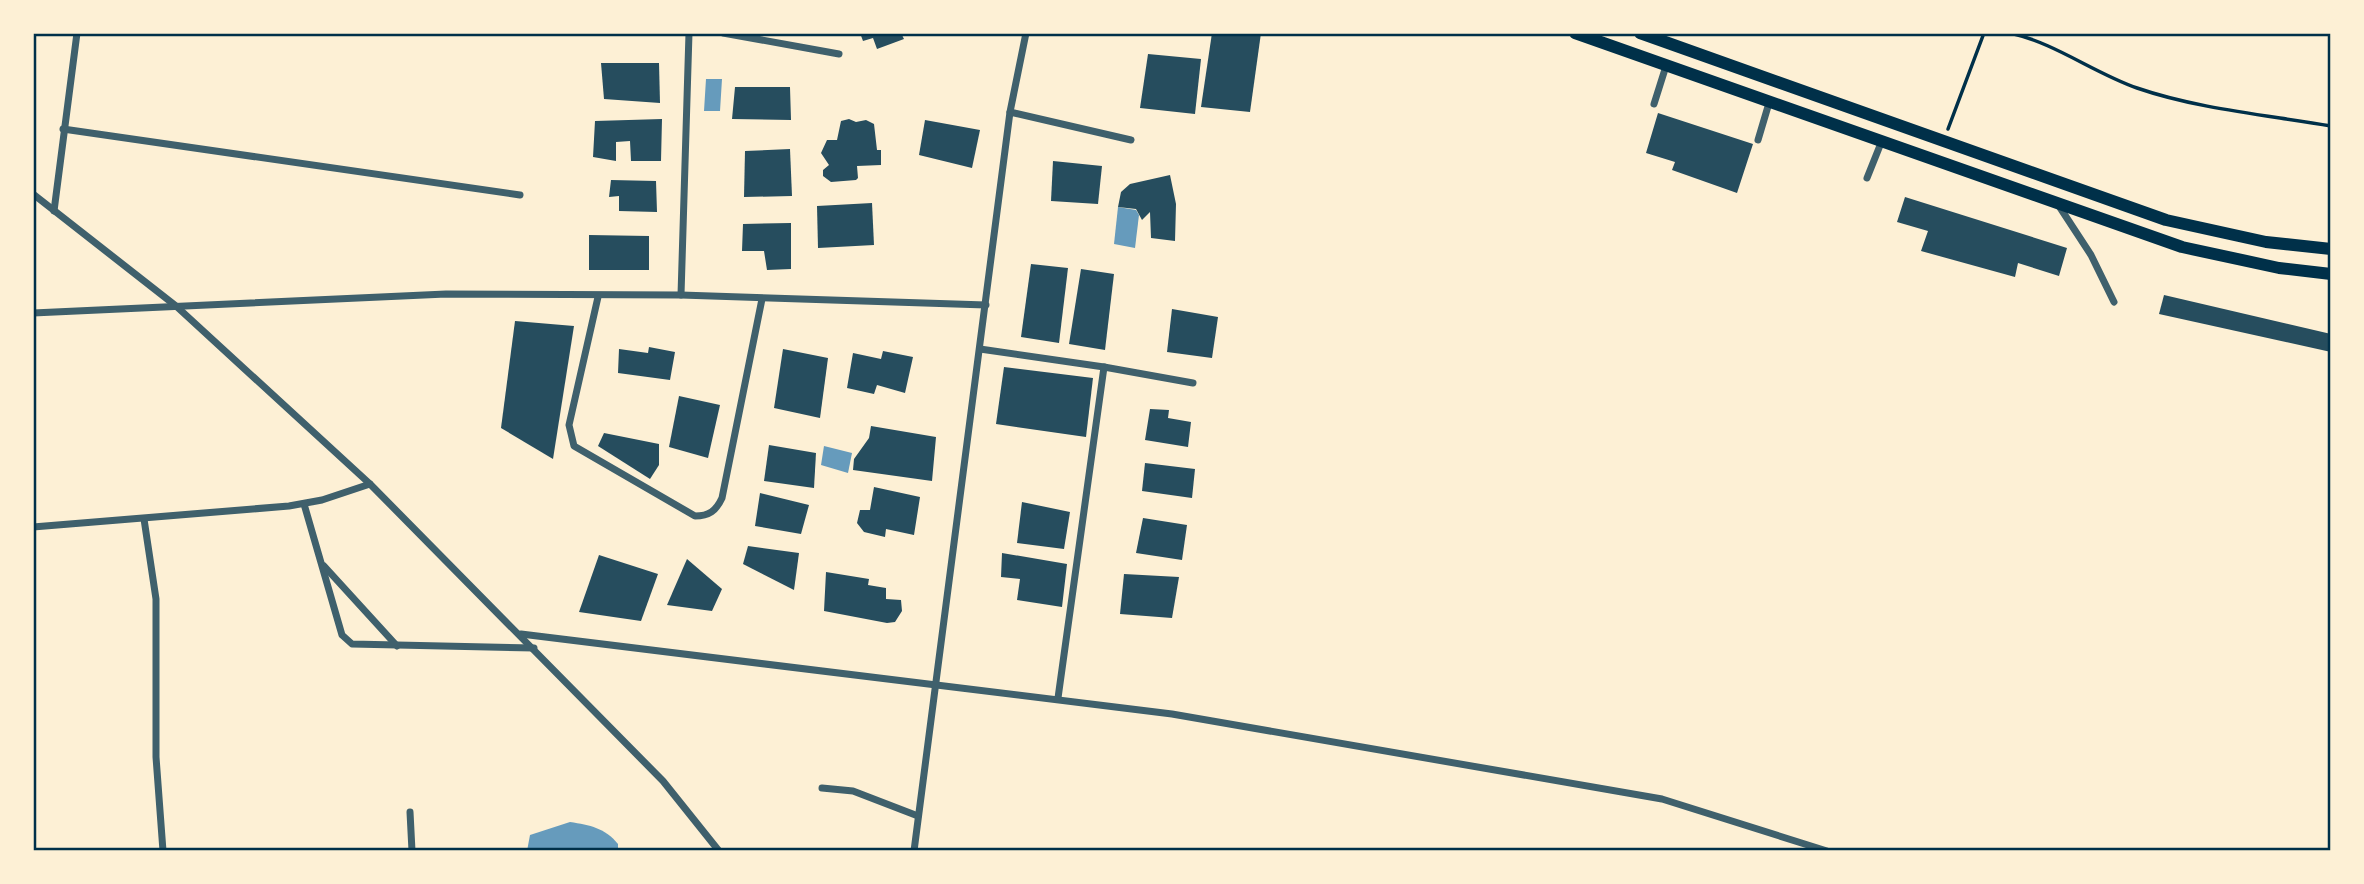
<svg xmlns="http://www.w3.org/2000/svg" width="2364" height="884" font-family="'Fira Sans',sans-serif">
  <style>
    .water { fill: #669bbc }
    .building { fill: #264d5e }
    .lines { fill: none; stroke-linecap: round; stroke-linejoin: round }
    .path { stroke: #003049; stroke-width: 3.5 }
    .minor { stroke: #3f606c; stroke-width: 7 }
    .trunk { stroke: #003049; stroke-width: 12 }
    .neatline { fill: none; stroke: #003049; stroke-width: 2.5 }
  </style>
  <rect width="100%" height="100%" fill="#fdf0d5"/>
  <g class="water">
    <path d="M 706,79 L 722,79 L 720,111 L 704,111 Z"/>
    <path d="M 1118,207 L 1136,210 L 1139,215 L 1135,248 L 1114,244 Z"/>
    <path d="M 824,446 L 852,453 L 848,473 L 821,465 Z"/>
    <path d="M 570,822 C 590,825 605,828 618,844 L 618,851 L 527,851 L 530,835 Z"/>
  </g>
  <g class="building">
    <path d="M 860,33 L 901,33 L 904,39 L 877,49 L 873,38 L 863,41 Z"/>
    <path d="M 1212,33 L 1261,33 L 1250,112 L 1201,107 Z"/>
    <path d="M 1148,54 L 1201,59 L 1195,114 L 1140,108 Z"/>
    <path d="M 601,63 L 659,63 L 660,103 L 604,99 Z"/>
    <path d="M 735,87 L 790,87 L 791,120 L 732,119 Z"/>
    <path d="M 1658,113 L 1753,144 L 1737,193 L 1672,170 L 1675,162 L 1646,153 Z"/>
    <path d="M 662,119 L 661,161 L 631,161 L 630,141 L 616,142 L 616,161 L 593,157 L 595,121 Z"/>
    <path d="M 849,119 L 856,122 L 866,120 L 874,124 L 877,150 L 881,150 L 881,165 L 857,166 L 858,178 L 856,180 L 831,182 L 823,176 L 823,170 L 829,165 L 821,153 L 827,140 L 837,140 L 841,121 Z"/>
    <path d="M 925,120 L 980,130 L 972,168 L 919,155 Z"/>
    <path d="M 790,149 L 792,196 L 744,197 L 745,151 Z"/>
    <path d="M 1053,161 L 1102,166 L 1098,204 L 1051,201 Z"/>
    <path d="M 1170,175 L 1176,204 L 1175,241 L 1151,238 L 1150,212 L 1142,220 L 1136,209 L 1118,207 L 1121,192 L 1130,184 Z"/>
    <path d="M 611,180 L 656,181 L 657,212 L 619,211 L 619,196 L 609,197 Z"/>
    <path d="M 1905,197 L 2067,248 L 2059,276 L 2018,263 L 2015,277 L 1921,251 L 1928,231 L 1897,222 Z"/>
    <path d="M 872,203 L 874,245 L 818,248 L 817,206 Z"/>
    <path d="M 791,223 L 791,269 L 767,270 L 764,251 L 742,251 L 743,224 Z"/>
    <path d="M 589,235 L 649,236 L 649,270 L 589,270 Z"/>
    <path d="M 1031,264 L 1068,268 L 1059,343 L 1021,337 Z"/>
    <path d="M 1081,269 L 1114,274 L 1105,350 L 1069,344 Z"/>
    <path d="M 2164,295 L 2331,334 L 2331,352 L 2159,314 Z"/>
    <path d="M 1172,309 L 1218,317 L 1212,358 L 1167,352 Z"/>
    <path d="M 515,321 L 574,326 L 553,459 L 501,428 Z"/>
    <path d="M 649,347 L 675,352 L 670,380 L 618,373 L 619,349 L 648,353 Z"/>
    <path d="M 783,349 L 828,358 L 820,418 L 774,408 Z"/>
    <path d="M 883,351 L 913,357 L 905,393 L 877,385 L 874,394 L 847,388 L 853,353 L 881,359 Z"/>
    <path d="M 1004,367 L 1093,378 L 1086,437 L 996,424 Z"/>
    <path d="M 679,396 L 720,405 L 708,458 L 669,447 Z"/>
    <path d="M 1150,409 L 1169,410 L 1168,418 L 1191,422 L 1188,447 L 1145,440 Z"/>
    <path d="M 871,426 L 936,437 L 932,481 L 853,470 L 854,459 L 869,438 Z"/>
    <path d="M 604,433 L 659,444 L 659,465 L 650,479 L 598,446 Z"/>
    <path d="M 769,445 L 816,453 L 814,488 L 764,481 Z"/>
    <path d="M 1145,463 L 1195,469 L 1192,498 L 1142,491 Z"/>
    <path d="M 874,487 L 920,497 L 914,535 L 886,529 L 885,537 L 864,532 L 857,523 L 860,510 L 870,510 Z"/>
    <path d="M 760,493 L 809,505 L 801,534 L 755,526 Z"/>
    <path d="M 1022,502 L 1070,512 L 1064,549 L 1017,543 Z"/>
    <path d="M 1143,518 L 1187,525 L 1182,560 L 1136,553 Z"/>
    <path d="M 748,546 L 799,553 L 794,590 L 743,564 Z"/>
    <path d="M 1002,553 L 1067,564 L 1062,607 L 1017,600 L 1020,579 L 1001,577 Z"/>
    <path d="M 599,555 L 658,574 L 641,621 L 579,612 Z"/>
    <path d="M 687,559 L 722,589 L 712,611 L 667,605 Z"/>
    <path d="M 826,572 L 869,579 L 868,585 L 886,588 L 886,599 L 901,600 L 902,611 L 895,622 L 887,623 L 824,611 Z"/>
    <path d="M 1124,574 L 1179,577 L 1172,618 L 1120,614 Z"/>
  </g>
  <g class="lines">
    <g class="path">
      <path d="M 2010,33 C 2055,43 2094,73 2137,88 C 2198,109 2267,115 2331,126"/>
      <path d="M 1948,129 L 1984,33"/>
    </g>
    <g class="minor">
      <path d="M 723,33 L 839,54"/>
      <path d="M 1654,104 L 1666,66"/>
      <path d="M 1010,112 L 1131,140"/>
      <path d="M 63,129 L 520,195"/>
      <path d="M 1758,140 L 1769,103"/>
      <path d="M 1867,178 L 1881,143"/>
      <path d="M 33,194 L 176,306 L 370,484 L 663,781 L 719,851"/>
      <path d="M 2059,206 L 2091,255 L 2114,302"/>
      <path d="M 54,211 L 77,33"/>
      <path d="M 681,295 L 689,33"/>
      <path d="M 598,297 L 569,425 L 574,446 L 695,516 C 709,516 716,511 722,498 L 762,299"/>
      <path d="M 33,313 L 446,294 L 681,295 L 986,305"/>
      <path d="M 980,349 L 1104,367 L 1058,698"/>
      <path d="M 1104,367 L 1193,383"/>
      <path d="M 304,504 L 342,635 L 352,644 L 534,648"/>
      <path d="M 144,519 L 156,599 L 156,757 L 163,851"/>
      <path d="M 33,527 L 289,506 L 322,500 L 370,484"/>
      <path d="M 324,566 L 397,646"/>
      <path d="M 521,634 L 1172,714 L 1662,799 L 1827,851"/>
      <path d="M 822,788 L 853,791 L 918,816"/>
      <path d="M 410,812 L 412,851"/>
      <path d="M 914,851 L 1010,112 L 1026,33"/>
    </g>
    <g class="trunk">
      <path d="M 1575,33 L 2182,247 L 2279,268 L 2331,274"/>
      <path d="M 1640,33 L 2166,220 L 2266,242 L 2331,249"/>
    </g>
  </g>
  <rect width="2364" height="884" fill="none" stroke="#fdf0d5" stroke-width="70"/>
  <rect x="35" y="35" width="2294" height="814" class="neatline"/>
</svg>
